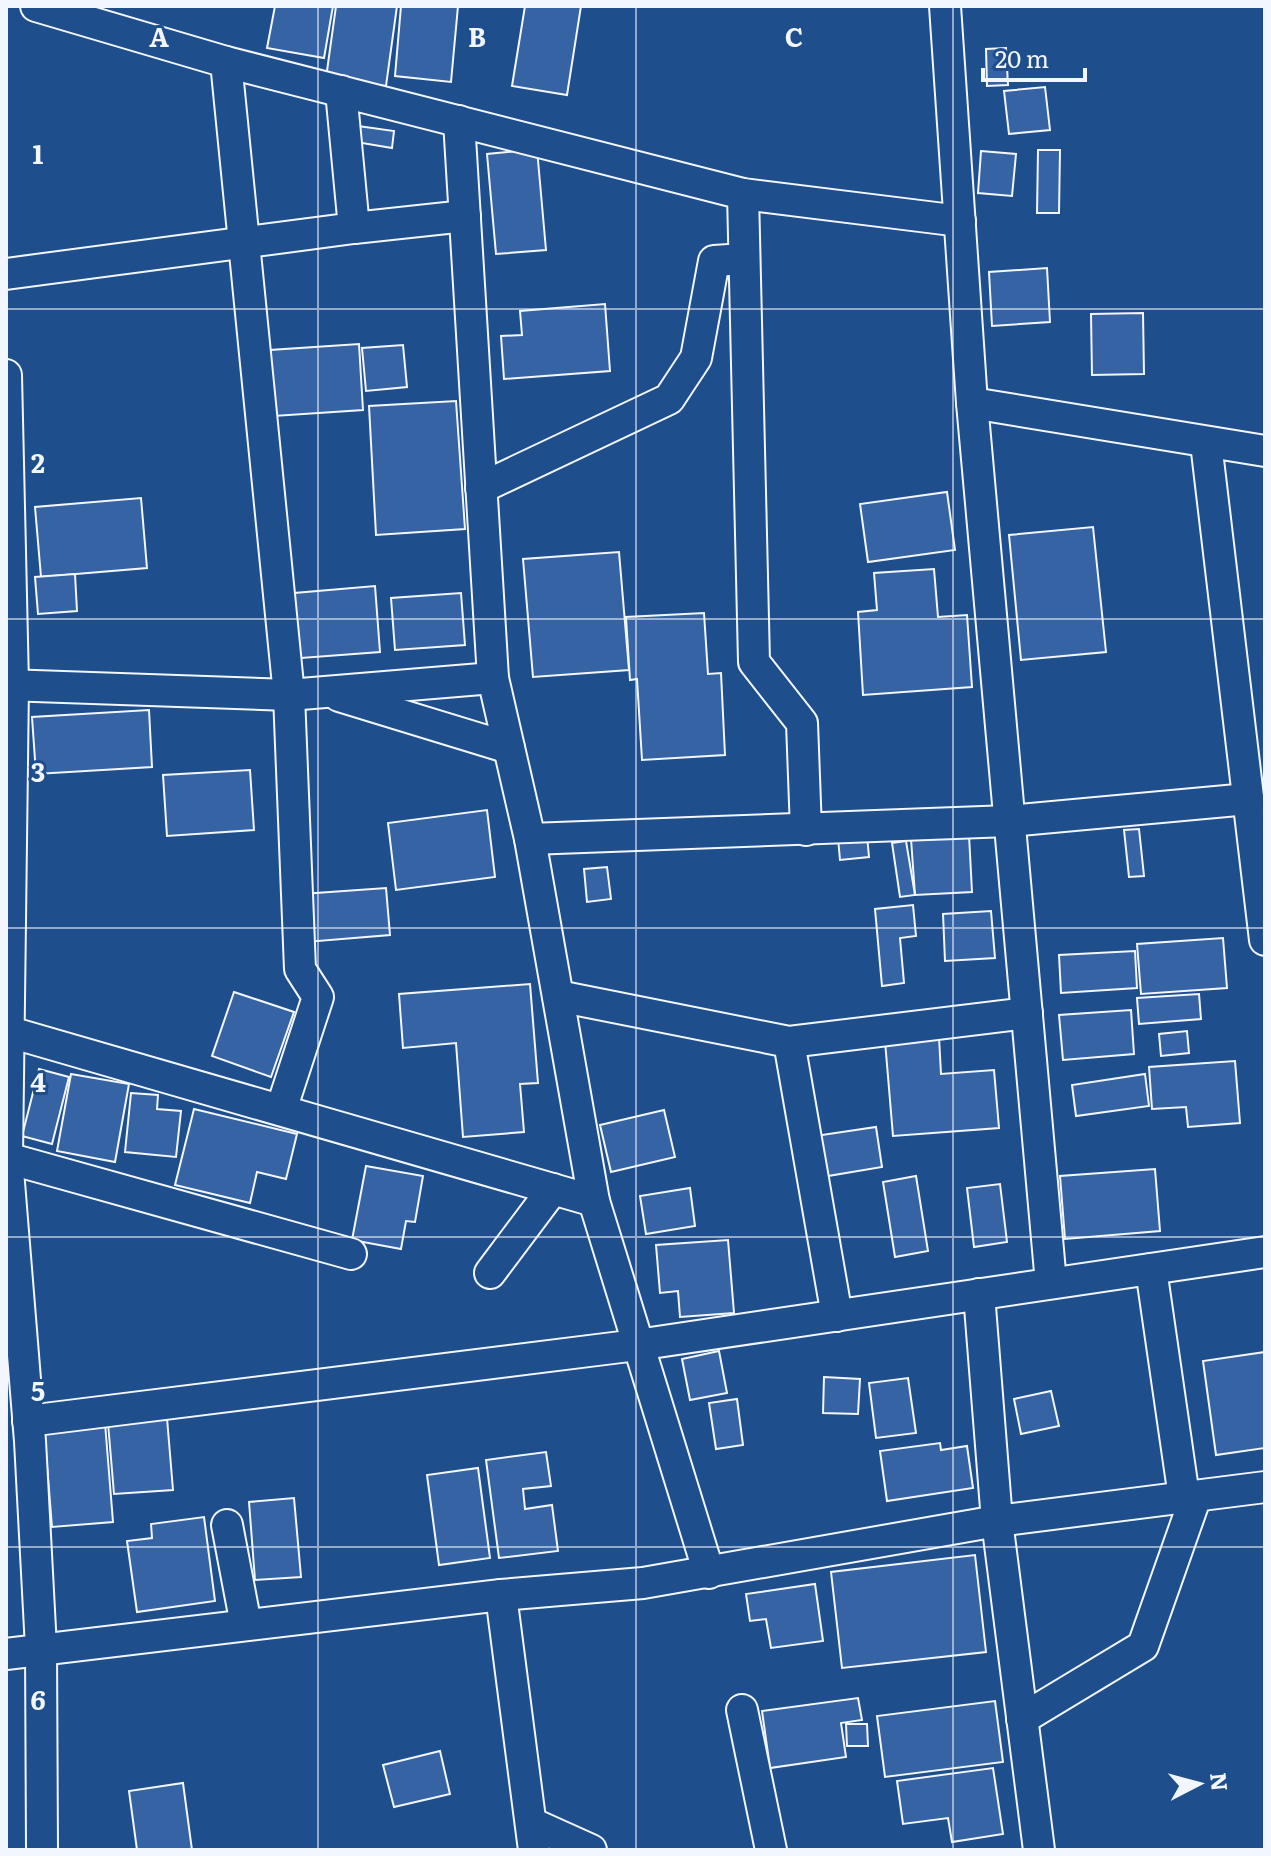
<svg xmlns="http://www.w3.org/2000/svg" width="1271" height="1856" font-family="Literata,serif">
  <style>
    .building { fill: #3563a3; stroke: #f2f6ff; stroke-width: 2 }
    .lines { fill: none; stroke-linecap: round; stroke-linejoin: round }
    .street-casing { stroke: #f2f6ff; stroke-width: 34 }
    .street { stroke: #1f4e8c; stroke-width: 30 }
    .grid { fill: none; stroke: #f2f6ff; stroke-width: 2; stroke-opacity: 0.55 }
    .grid-label { font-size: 26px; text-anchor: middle; font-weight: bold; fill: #f2f6ff; stroke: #1f4e8c; stroke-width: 6; stroke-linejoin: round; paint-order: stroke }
  </style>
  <rect width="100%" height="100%" fill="#1f4e8c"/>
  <g class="building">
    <path d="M 275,6 L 333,6 L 324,58 L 267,48 Z"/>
    <path d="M 336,6 L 397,6 L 386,86 L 326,78 Z"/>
    <path d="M 401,6 L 458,6 L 451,82 L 395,76 Z"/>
    <path d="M 525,6 L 581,6 L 567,95 L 512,86 Z"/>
    <path d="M 1006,48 L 1008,85 L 987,86 L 986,49 Z"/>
    <path d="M 1045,87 L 1050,130 L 1009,134 L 1004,91 Z"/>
    <path d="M 358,126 L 394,131 L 392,148 L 356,142 Z"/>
    <path d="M 537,149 L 546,250 L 496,254 L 487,154 Z"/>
    <path d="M 1038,150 L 1060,150 L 1059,213 L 1037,213 Z"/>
    <path d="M 981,151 L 1016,154 L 1012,196 L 978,193 Z"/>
    <path d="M 1047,268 L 1050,322 L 992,326 L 989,272 Z"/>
    <path d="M 605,304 L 610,371 L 504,379 L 501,336 L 522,335 L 520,311 Z"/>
    <path d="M 1143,313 L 1144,374 L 1092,375 L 1091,314 Z"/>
    <path d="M 359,344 L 363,410 L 274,416 L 270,350 Z"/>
    <path d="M 403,345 L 407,387 L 366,391 L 362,348 Z"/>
    <path d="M 456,401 L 465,529 L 376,535 L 369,406 Z"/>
    <path d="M 947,492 L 955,550 L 868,562 L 860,504 Z"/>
    <path d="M 141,498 L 147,568 L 41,577 L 35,507 Z"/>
    <path d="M 1093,527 L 1106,652 L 1021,660 L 1009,535 Z"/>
    <path d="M 619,552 L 629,670 L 533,677 L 523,559 Z"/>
    <path d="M 934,569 L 938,617 L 967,615 L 972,687 L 863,695 L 858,612 L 877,610 L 874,573 Z"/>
    <path d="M 75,574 L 77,611 L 38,614 L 35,577 Z"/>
    <path d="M 375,586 L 380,652 L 288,659 L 283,594 Z"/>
    <path d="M 461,593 L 465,645 L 395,650 L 391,598 Z"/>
    <path d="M 704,613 L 708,674 L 721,673 L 725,755 L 642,760 L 637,679 L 630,680 L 626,617 Z"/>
    <path d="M 149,710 L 152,767 L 36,774 L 32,717 Z"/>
    <path d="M 250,770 L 254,830 L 167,836 L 163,775 Z"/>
    <path d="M 487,810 L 495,877 L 396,890 L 388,823 Z"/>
    <path d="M 1139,829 L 1144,876 L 1129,877 L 1124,830 Z"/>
    <path d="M 867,835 L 869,857 L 840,860 L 838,838 Z"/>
    <path d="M 969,835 L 972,892 L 915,895 L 911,839 Z"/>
    <path d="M 906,841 L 915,895 L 900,897 L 892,843 Z"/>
    <path d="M 607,867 L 611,899 L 587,902 L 584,869 Z"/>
    <path d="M 386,888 L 390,935 L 306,942 L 302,894 Z"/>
    <path d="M 913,905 L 916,936 L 900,938 L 904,983 L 882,986 L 875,909 Z"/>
    <path d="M 991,911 L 995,958 L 945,961 L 943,914 Z"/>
    <path d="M 1223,938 L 1227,988 L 1141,994 L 1137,944 Z"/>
    <path d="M 1135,951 L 1137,988 L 1061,993 L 1059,955 Z"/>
    <path d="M 530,984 L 538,1083 L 520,1084 L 524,1132 L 463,1137 L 456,1043 L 403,1048 L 399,994 Z"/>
    <path d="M 234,992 L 294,1012 L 271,1077 L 212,1056 Z"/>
    <path d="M 1199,994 L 1201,1019 L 1139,1024 L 1137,998 Z"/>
    <path d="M 1131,1010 L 1134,1054 L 1063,1060 L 1059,1015 Z"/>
    <path d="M 1187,1031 L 1189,1053 L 1161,1056 L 1159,1034 Z"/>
    <path d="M 939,1037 L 941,1074 L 994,1070 L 999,1128 L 893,1136 L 885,1041 Z"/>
    <path d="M 1235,1061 L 1240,1123 L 1188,1127 L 1186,1107 L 1152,1109 L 1149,1067 Z"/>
    <path d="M 39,1069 L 69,1077 L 52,1144 L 22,1136 Z"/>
    <path d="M 71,1074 L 129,1084 L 115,1162 L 57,1151 Z"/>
    <path d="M 1145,1074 L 1149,1106 L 1076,1116 L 1072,1085 Z"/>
    <path d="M 131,1093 L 158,1095 L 157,1109 L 181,1111 L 176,1157 L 125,1152 Z"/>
    <path d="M 194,1109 L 297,1134 L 286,1179 L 257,1172 L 250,1203 L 175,1185 Z"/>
    <path d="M 664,1110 L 675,1157 L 611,1172 L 600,1125 Z"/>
    <path d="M 876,1127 L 882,1167 L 822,1177 L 815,1136 Z"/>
    <path d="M 366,1166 L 423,1176 L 415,1222 L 406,1221 L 401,1249 L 352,1240 Z"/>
    <path d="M 1155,1169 L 1160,1231 L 1065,1239 L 1060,1176 Z"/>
    <path d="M 916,1176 L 928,1251 L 895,1257 L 883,1182 Z"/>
    <path d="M 1000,1184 L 1007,1242 L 974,1247 L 967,1188 Z"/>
    <path d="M 690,1188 L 695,1226 L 646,1234 L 640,1196 Z"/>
    <path d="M 728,1240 L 734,1313 L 680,1317 L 678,1291 L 660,1293 L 656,1245 Z"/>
    <path d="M 719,1351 L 727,1393 L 690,1400 L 682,1359 Z"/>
    <path d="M 1265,1352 L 1265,1448 L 1216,1455 L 1203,1361 Z"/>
    <path d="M 824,1377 L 860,1379 L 858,1414 L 823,1413 Z"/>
    <path d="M 908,1378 L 916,1433 L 876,1438 L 869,1383 Z"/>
    <path d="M 1051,1391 L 1059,1426 L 1021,1434 L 1014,1399 Z"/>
    <path d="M 737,1399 L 743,1445 L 716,1449 L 709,1403 Z"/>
    <path d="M 167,1418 L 173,1490 L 114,1494 L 108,1423 Z"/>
    <path d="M 105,1423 L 113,1522 L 52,1527 L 44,1428 Z"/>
    <path d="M 940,1443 L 941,1450 L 967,1446 L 973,1488 L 887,1501 L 880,1451 Z"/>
    <path d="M 546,1452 L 551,1486 L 523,1489 L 525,1509 L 552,1505 L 558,1551 L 499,1558 L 486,1460 Z"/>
    <path d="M 478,1468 L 490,1558 L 439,1565 L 427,1475 Z"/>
    <path d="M 294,1498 L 301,1577 L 255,1580 L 249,1502 Z"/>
    <path d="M 204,1517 L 215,1601 L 137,1612 L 127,1541 L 152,1538 L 151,1524 Z"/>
    <path d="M 975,1555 L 986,1652 L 842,1668 L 831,1572 Z"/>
    <path d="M 815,1584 L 823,1641 L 771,1648 L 766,1619 L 750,1621 L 746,1594 Z"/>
    <path d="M 858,1698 L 862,1720 L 841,1723 L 846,1757 L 770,1768 L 762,1711 Z"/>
    <path d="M 995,1701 L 1003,1762 L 885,1777 L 877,1716 Z"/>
    <path d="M 846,1724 L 867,1724 L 868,1746 L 847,1746 Z"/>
    <path d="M 440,1751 L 450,1794 L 394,1807 L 383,1765 Z"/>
    <path d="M 993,1768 L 1003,1834 L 952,1842 L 948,1818 L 903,1824 L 897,1781 Z"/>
    <path d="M 183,1783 L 192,1850 L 137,1850 L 129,1791 Z"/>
  </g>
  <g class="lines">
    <g class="street-casing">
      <g id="street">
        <path d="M 36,6 L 226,62 L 743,194 L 960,221"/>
        <path d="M 945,6 L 972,403 L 1051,1283"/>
        <path d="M 226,62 L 289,695 L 300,969 L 318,997 L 281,1110"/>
        <path d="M 341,91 L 354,228"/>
        <path d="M 459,121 L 493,678 L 530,839 L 594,1201 L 709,1573"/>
        <path d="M 743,194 L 754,662 L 802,723 L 806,830"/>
        <path d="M 6,274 L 354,228 L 465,216"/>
        <path d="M 6,375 L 13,684 L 7,1158 L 30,1441 L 41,1648 L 42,1850"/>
        <path d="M 972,403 L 1265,451"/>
        <path d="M 1206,443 L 1265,940"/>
        <path d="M 481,488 L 669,399 L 696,358 L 714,261 L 744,259"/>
        <path d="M 6,685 L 289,695 L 493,678"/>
        <path d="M 339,696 L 509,748"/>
        <path d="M 530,839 L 1009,821 L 1248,799"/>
        <path d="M 558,996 L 789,1042 L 1027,1013"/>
        <path d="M 6,1031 L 594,1201"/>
        <path d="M 789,1042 L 837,1316"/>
        <path d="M 7,1158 L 351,1254"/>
        <path d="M 1151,1269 L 1184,1497"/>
        <path d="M 490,1273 L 553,1189"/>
        <path d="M 979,1294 L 997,1521 L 1039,1850"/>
        <path d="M 28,1421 L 637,1345 L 1265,1252"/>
        <path d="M 227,1525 L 246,1625"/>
        <path d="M 501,1595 L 534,1850"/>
        <path d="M 6,1654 L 501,1595 L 643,1583 L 997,1521 L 1265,1487"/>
        <path d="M 742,1710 L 771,1850"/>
        <path d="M 1022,1719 L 1143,1646 L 1196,1496"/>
        <path d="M 531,1823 L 591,1850"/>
      </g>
    </g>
    <use href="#street" class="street"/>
  </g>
  <path class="grid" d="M 318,6 L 318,1850M 636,6 L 636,1850M 953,6 L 953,1850M 6,309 L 1265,309M 6,619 L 1265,619M 6,928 L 1265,928M 6,1237 L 1265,1237M 6,1547 L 1265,1547"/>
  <g class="grid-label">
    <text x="159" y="47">A</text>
    <text x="477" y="47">B</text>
    <text x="794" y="47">C</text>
    <text x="38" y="164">1</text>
    <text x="38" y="473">2</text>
    <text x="38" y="782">3</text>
    <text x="38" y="1092">4</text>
    <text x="38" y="1401">5</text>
    <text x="38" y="1710">6</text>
  </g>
  <rect width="1271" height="1856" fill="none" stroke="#f2f6ff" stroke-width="16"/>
  <g transform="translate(1199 1784) rotate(84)" stroke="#1f4e8c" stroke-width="6" paint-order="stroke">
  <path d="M0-6L14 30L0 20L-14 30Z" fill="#f2f6ff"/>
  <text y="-12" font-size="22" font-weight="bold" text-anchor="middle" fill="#f2f6ff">N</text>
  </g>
  <path d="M983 68v12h102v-12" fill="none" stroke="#f2f6ff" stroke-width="4"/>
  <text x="995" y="68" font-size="24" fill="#f2f6ff" stroke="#1f4e8c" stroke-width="6" paint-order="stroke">20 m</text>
</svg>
